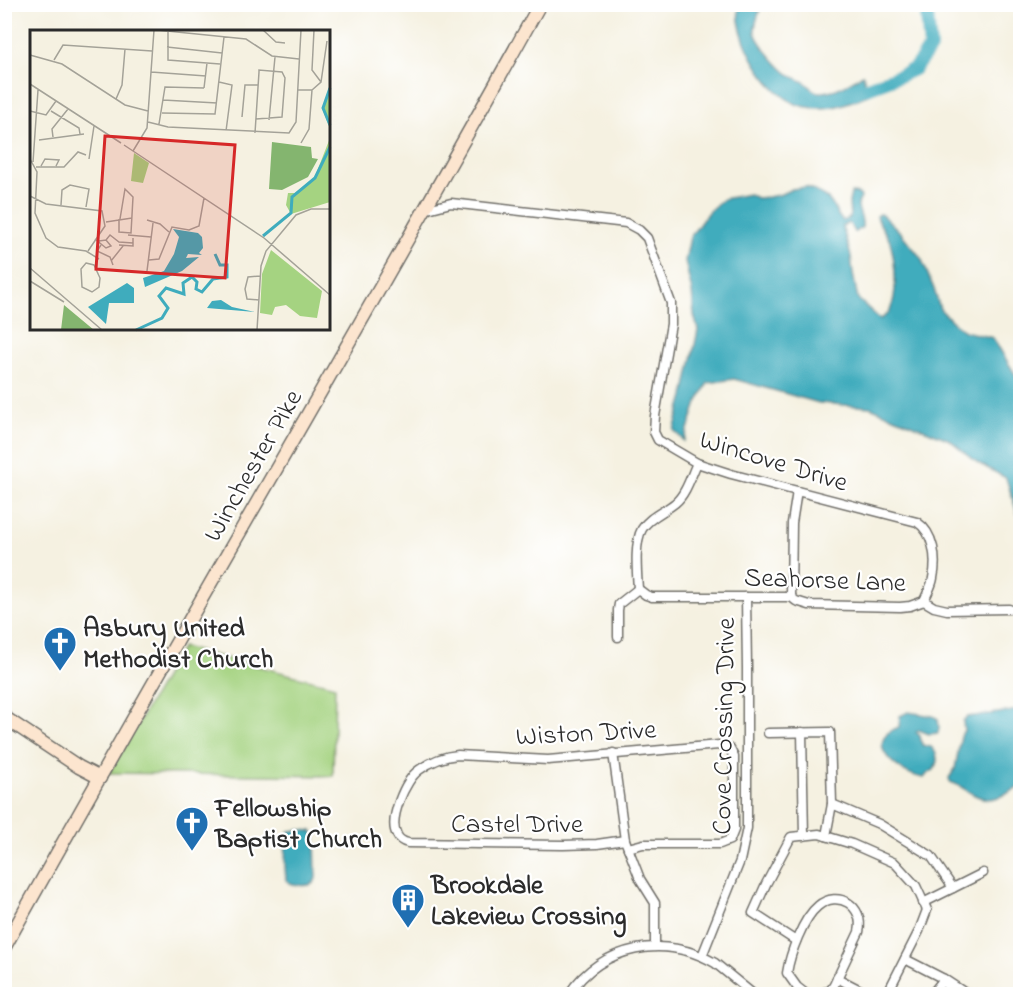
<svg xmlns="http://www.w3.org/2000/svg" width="1025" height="999" font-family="'Indie Flower',sans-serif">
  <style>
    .green { fill: #a5d381; stroke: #687f56; stroke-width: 1.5 }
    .water { fill: #3facbd; stroke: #356c74; stroke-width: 1.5 }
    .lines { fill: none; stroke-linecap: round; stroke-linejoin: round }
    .river { stroke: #3facbd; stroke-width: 14 }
    .street-casing { stroke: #72706b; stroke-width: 11 }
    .secondary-casing { stroke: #72706b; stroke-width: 15 }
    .street { stroke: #fff; stroke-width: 8 }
    .secondary { stroke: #fce5cf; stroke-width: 12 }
    .labels { text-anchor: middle; stroke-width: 4.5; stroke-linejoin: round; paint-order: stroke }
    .street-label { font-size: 27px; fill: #2b2b2b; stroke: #fff }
    .poi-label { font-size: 27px; font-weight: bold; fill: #2b2b2b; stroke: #fff; text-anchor: start }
    .inset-river { fill: none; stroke: #3facbd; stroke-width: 3 }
    .inset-road { fill: none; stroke: #a4a298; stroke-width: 1.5 }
    .view { fill: #d62828; fill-opacity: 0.15; stroke: #d62828; stroke-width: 3 }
    .inset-edge { fill: none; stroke: #2b2b2b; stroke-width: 3 }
  </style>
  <rect width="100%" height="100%" fill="#fff"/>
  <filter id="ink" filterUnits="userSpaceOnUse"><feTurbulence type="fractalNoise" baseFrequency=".0167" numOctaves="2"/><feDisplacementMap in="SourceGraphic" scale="12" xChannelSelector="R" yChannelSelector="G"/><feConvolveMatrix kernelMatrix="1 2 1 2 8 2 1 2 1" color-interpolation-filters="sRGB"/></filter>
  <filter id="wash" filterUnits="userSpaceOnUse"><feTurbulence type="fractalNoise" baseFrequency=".008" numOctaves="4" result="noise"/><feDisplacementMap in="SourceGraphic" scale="24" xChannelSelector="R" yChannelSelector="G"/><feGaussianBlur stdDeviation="1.35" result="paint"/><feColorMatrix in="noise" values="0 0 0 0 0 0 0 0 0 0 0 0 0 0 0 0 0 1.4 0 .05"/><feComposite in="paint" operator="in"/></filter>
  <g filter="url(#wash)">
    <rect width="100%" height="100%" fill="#f5f1e1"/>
    <path class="green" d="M 182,647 L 335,686 L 333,776 L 109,773 Z"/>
    <g class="water">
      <path d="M 739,5 L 761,5 C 760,13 754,23 755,32 C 757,42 778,65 786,72 C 792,77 799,79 806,83 C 812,88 813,92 821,92 C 836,92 851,82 863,74 L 868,95 C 852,101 836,109 819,108 C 812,108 803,107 796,104 C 766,91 734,37 739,5 Z"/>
      <path d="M 806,187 C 815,191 826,195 832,204 C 836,210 837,216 843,221 L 850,218 L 849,202 L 851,193 C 855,193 861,193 861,198 C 853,209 864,214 862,227 L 856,232 L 854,232 L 849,223 L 842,226 L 851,256 L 853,274 L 858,299 L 880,319 C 902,311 895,260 890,242 C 887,233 879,226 877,216 L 880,214 L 886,218 L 901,233 L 921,258 L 934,289 L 940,309 L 957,326 L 964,331 L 993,338 L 1020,382 L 1020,522 L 1006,478 L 978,463 L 950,440 L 870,407 L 819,403 L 734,379 L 708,383 L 697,403 L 684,441 L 674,430 L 684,396 L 698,330 L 694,315 L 692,292 L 685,261 L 690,237 L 708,212 L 723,199 L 749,194 L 757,198 L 768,197 L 779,195 L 792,189 Z"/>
      <path d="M 1020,710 L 1020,787 C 1001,796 991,805 971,793 C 964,789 958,784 950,782 L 949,778 L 955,769 L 961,736 L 964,730 L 963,721 L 967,717 Z"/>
      <path d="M 908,712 L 933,716 L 938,719 L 939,728 L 938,733 L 929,734 L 919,730 L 916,732 L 920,736 L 922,745 L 931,747 C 939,754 938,762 934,770 L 928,773 L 924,778 C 900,775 859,742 899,727 L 900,716 Z"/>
      <path d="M 300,830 L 312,831 L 315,836 L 316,878 L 314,883 C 307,887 292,886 286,880 L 285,866 L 286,835 L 290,831 Z"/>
    </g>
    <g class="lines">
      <path class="river" d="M 851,94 L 899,76 L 914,69 L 930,48 L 926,4"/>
    </g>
  </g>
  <g filter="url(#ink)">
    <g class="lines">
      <g class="street-casing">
        <g id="street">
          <path d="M 424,210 L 451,203 L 626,223 L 639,230 L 647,238 L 671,303 L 671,324 L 655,416 L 654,432 L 658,440 L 697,463 L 731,474 L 917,522 C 934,533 937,559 933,578 C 932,586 927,593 924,601"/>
          <path d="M 638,589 L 646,595 L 652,597 L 791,597 L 796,601 L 809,605 L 900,607 L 910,606 L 924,601"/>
          <path d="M 638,589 C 637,573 634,543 642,529 C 649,517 664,512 675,503 C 686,494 691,476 697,463"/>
          <path d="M 791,597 L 792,523 L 797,491"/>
          <path d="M 924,601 L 934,607 L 947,610 L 1009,609"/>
          <path d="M 618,637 L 618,610 L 619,604 L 638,589"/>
          <path d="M 802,732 L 804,836"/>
          <path d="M 768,733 L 830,732 L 832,804 L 826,836"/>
          <path d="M 613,753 L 625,840 L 640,879 L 655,903 L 655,946"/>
          <path d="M 832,804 L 879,824 L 931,856 L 953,888"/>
          <path d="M 625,840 L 597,844 L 563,845 L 408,843 C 404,842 399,840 397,835 C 388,820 405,780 419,770 C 430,762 445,756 458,755 L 548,760 L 719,745 L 730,749 L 734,757 L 734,830 L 730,840 L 720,844 L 643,844 L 628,848"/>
          <path d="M 923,903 L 983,873"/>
          <path d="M 796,941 L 753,913 L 766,884 L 791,837 L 819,834 L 852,844 L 895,863 L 916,886 L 927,910 L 919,931 L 887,994"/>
          <path d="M 702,956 L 740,861 L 747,828 L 747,668 L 746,597"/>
          <path d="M 905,959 L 944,979 L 967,994"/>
          <path d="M 837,978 L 868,994"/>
          <path d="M 944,980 L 951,994"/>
          <path d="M 569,994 C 602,945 665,934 715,963 L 753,994"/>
          <path d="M 806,994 L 797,987 L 787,973 C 790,954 803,918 818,906 C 838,889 865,906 859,932 L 834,985 L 830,991 L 816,994"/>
          <path d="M 932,994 L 944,979"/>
        </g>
      </g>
      <g class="secondary-casing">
        <g id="secondary">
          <path d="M 4,717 L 79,767 L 100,778"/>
          <path d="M 4,948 C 179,632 365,321 540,4"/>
        </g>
      </g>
      <use href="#street" class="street"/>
      <use href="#secondary" class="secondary"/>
    </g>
  </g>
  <defs>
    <g id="church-pin" transform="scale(1.725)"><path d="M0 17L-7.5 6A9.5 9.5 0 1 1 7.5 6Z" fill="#1f6fb2" stroke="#fff"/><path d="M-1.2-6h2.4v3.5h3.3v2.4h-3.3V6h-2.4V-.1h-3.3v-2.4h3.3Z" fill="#fff"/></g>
    <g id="building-pin" transform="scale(1.725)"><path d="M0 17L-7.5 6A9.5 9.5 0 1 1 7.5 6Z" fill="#1f6fb2" stroke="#fff"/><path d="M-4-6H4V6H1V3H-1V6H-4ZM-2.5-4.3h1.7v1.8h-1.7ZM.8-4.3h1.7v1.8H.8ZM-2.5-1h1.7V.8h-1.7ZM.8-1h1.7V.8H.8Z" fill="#fff"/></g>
  </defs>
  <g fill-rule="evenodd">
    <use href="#church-pin" x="60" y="643"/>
    <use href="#church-pin" x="192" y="823"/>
    <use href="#building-pin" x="408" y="900"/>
  </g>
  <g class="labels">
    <g class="street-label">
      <text transform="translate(774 460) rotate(17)" y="9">Wincove Drive</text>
      <text transform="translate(252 465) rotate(-60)" y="9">Winchester Pike</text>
      <text transform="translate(825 579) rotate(2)" y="9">Seahorse Lane</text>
      <text transform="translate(723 726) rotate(-89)" y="9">Cove Crossing Drive</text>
      <text transform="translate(586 732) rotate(-3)" y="9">Wiston Drive</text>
      <text x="517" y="832">Castel Drive</text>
    </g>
    <g class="poi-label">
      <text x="83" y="636">Asbury United<tspan x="83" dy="31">Methodist Church</tspan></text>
      <text x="215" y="816">Fellowship<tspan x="215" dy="31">Baptist Church</tspan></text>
      <text x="431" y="893">Brookdale<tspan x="431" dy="31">Lakeview Crossing</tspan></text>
    </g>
  </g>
  <g transform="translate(30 30)">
    <rect width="300" height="300" fill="#f5f1e1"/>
    <path d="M 300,59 L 300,99 L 292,78 ZM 300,108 L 300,172 L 261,184 L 256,175 L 258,163 L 265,163 L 284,149 ZM 104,123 L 119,133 L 113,153 L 101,151 ZM 241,220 L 292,261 L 287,288 L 270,286 L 256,275 L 245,277 L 242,285 L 230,283 L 232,244 Z" fill="#a5d381"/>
    <path d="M 242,112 L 281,117 L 282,128 L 288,129 L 278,147 L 252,160 L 239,159 ZM 34,275 L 64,300 L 31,300 Z" fill="#84b56f"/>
    <path d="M 143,199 L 168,203 L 172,207 L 173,218 L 169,223 L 172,225 L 158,224 L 156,228 L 169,227 L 152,241 L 115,257 L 113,248 L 134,241 L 144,224 L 149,207 ZM 97,253 L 104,258 L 104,273 L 79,273 L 76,294 L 58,277 ZM 191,270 L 202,277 L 225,282 L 177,278 L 182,271 Z" fill="#3facbd"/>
    <path class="inset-river" d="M 300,58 L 293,78 L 300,95M 233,206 L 261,183 L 262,167 L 285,148 L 300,117M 106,300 L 132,288 L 138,278 L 129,266 L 136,258 L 154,264 L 153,253 L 162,247 L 167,252 L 166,259 L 172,262 L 183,249 L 197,247 L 197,235 L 190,235 L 185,224"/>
    <path class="inset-road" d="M 127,0 L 216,9 L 242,26 L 269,29M 233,0 L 246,12 L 255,13M 284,0 L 282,40 L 291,52M 138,2 L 138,30 L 190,34M 137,17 L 192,23M 0,25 L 32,34 L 95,75 L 118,81M 24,30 L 33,15 L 122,21M 121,42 L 176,46M 189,52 L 202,55 L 196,101M 0,54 L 91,113M 174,58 L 177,33M 268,60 L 282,60 L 291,52 L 297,11M 86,69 L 92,55 L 95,19M 133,70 L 187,73M 0,81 L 16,85 L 26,71M 21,81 L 49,98 L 50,104M 132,83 L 185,84 L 194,7M 212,87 L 215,55 L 228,55M 239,90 L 245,27M 118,92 L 138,97 L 259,103 L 266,92 L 271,0M 129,94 L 135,57 L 174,58M 225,103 L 229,42 L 229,40 L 252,42 L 255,48 L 252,87 L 226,89M 23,107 L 22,99 L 38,79M 9,110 L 54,104M 271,113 L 279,99 L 282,60M 94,115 L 234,208 L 300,265M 103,121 L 117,98 L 124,0M 0,129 L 7,142 L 5,183 L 16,208 L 28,217 L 56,221 L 69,229M 59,129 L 64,96M 3,132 L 8,60M 11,136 L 15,129 L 29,130 L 26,136M 6,137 L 34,137 L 48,122 L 56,125M 0,166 L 16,174 L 72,181 L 75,196 L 58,221M 31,175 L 32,160 L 40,155 L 59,159 L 56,177M 89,189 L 89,202 L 101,203 L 103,167 L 95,159 L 90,189M 117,190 L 130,194 L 139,202M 76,192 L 102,188M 98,205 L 121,207M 65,209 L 76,218 L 81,216 L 76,210 L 69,211M 76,210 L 80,205 L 89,212 L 103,213M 71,215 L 67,221 L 80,227 L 83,235M 89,215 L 103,216 L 103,208M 119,230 L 129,229 L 142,197 L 159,200 L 169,196 L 174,168M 81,231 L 93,216M 56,233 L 64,235 L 70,248 L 69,257 L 62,262 L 52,257 L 51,239 ZM 0,238 L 72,300M 117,241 L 123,193M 0,251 L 34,272M 229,270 L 217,269 L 215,259 L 218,247 L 230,246M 227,300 L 231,236 L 236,221 L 266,185 L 281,179 L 300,179"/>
    <path class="view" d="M 75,106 L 205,115 L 195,248 L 66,239 Z"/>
    <rect width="300" height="300" class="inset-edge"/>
  </g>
  <rect width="1025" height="999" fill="none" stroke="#fff" stroke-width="24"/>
</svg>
